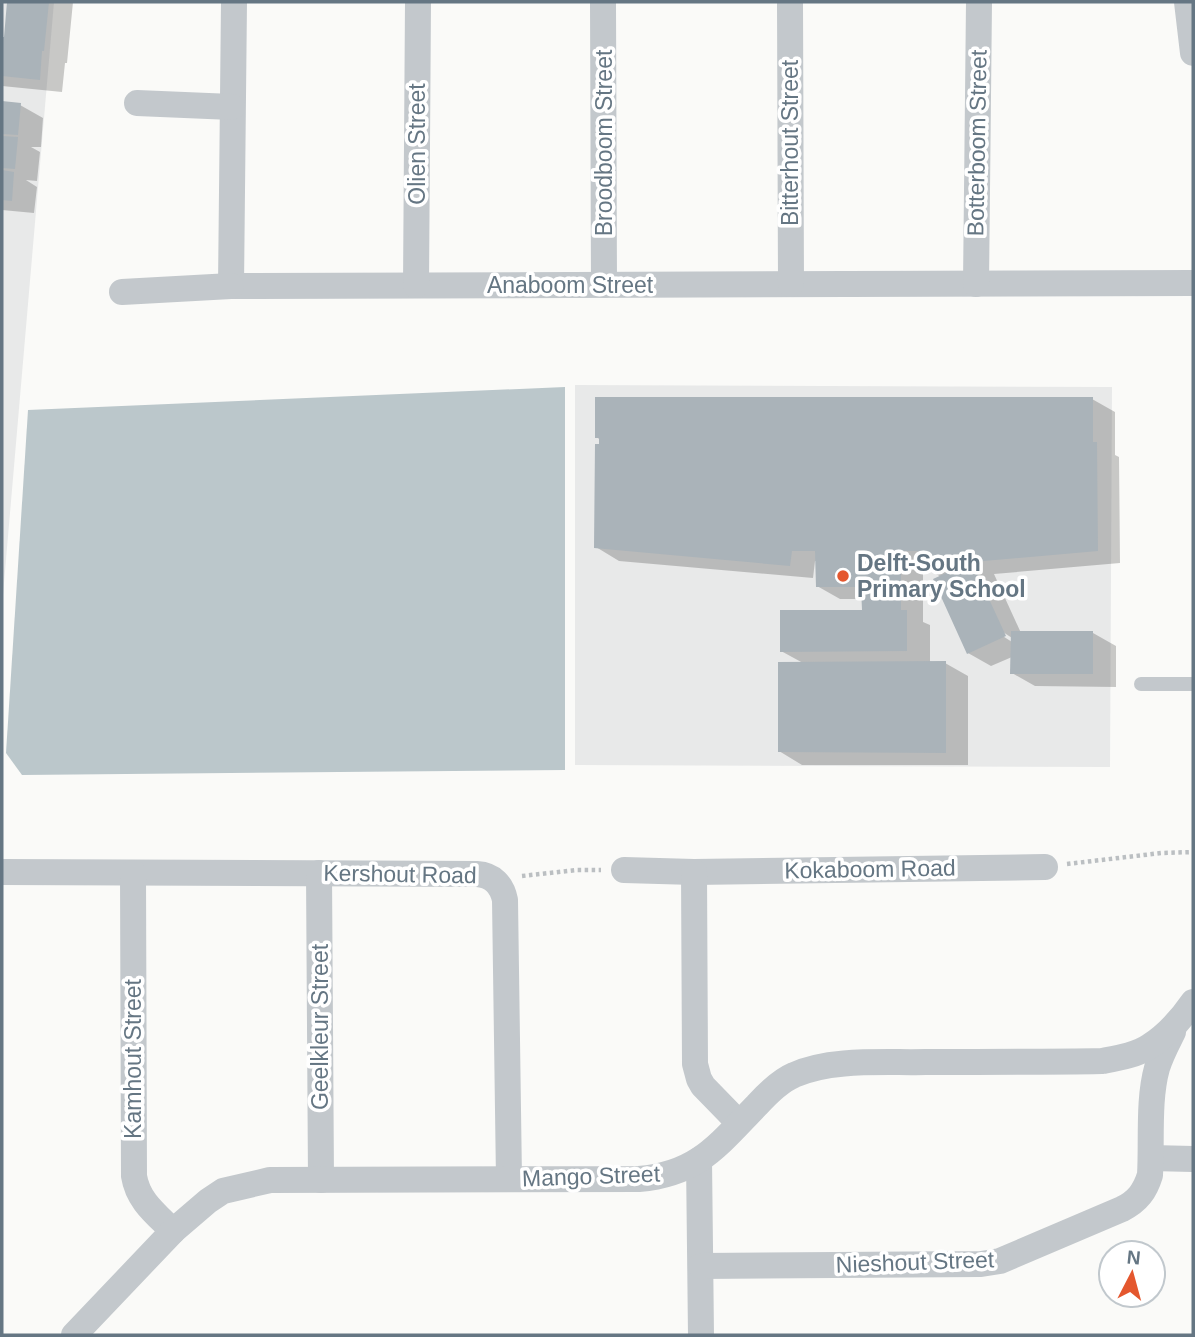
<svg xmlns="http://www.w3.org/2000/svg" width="1195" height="1337" font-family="Arial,sans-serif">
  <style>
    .built { fill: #e8e9e9 }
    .water { fill: #bbc7cb }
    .shadow { fill: #0003; fill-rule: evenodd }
    .building { fill: #aab3b9 }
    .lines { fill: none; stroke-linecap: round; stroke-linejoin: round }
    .path { stroke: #bbbfc2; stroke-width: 4.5; stroke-dasharray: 3.5 3.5; stroke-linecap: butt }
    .lane { stroke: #c3c8cc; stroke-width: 14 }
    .street { stroke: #c3c8cc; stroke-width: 26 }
    .poi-dot { fill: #e4572e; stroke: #fff; stroke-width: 2.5 }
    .labels { text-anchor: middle; stroke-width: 7; stroke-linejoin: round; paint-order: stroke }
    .street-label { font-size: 23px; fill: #657683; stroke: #fff }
    .poi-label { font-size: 23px; font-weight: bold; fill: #657683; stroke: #fff; text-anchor: start }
  </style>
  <rect width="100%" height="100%" fill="#fafaf8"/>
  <g class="built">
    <path d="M 2,2 L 54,2 L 2,606 Z"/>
    <path d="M 575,385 L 1112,387 L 1110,767 L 575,765 Z"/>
  </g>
  <path class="water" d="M 565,387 L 565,770 L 22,775 L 6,753 L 28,410 Z"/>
  <g class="shadow">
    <path d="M 9,2 L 73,2 L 67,63 L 65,63 L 62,92 L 2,86 L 2,39 L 5,39 Z"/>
    <path d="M 2,103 L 20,105 L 43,118 L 41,147 L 31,147 L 40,152 L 37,181 L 26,180 L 37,187 L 34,213 L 2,210 Z"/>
    <path d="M 1092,399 L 1115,412 L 1115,455 L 1119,457 L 1120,563 L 994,574 L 1021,633 L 1093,633 L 1116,646 L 1116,687 L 1035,686 L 1012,673 L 1012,657 L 991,666 L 968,653 L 941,577 L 923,566 L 923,622 L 930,625 L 930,663 L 945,663 L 968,676 L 968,765 L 802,765 L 779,751 L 803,663 L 781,651 L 863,612 L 863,599 L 840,599 L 817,586 L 817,561 L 815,561 L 813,578 L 619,561 L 596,547 L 601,445 L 601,440 L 596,437 ZM 1000,630 L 1012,638 L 1012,642 L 998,633 Z"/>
  </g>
  <g class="building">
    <path d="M 7,2 L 49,2 L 44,51 L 42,51 L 40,80 L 2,76 L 2,37 L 4,37 Z"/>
    <path d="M 2,101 L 21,103 L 18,135 L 2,134 Z"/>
    <path d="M 2,136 L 18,137 L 15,169 L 2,168 Z"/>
    <path d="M 2,170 L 14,172 L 12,201 L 2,200 Z"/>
    <path d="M 595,397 L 1093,397 L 1093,442 L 1097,442 L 1098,551 L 972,562 L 1006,636 L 967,654 L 933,579 L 970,562 L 920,566 L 918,551 L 901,551 L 901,610 L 907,610 L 907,651 L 780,652 L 780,610 L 862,610 L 861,587 L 816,587 L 815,551 L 792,551 L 790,566 L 594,548 L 595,444 L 599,444 L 599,438 L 595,438 Z"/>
    <path d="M 1011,631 L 1093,631 L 1093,674 L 1010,674 Z"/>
    <path d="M 946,661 L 946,753 L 778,752 L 778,662 Z"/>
  </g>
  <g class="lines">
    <g class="path">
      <path d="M 1067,864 L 1161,853 L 1193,852"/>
      <path d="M 522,876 L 577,870 L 601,870"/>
    </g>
    <path class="lane" d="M 1141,684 L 1193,684"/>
    <g class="street">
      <path d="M 234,2 L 231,286 L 1193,283"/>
      <path d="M 603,2 L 604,285"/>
      <path d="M 790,2 L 791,284"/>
      <path d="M 1187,2 L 1193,53"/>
      <path d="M 137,103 L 232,107"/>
      <path d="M 976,284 L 979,2"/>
      <path d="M 416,285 L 418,2"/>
      <path d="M 122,292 L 231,286"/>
      <path d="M 624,870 L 694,872 L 1045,867"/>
      <path d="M 2,872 L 477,874 C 493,875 502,885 505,900 L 509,1179"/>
      <path d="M 694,872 L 695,1064 L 699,1079 L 703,1086 L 739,1123"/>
      <path d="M 133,873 L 134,1176 C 138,1201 156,1214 173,1231"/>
      <path d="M 319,873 L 321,1180"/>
      <path d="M 1151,1158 L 1193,1159"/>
      <path d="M 699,1160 L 701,1335"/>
      <path d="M 701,1266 L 981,1264 L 1000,1261 L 1122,1209 C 1138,1201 1145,1191 1150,1175 C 1152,1141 1148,1100 1157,1068 C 1161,1055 1167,1044 1173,1032"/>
      <path d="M 74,1335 L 173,1231 L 208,1201 L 223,1191 L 270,1180 L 639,1179 C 698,1174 718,1145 757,1105 C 767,1094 780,1081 794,1075 C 831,1058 886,1063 926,1062 C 985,1062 1044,1062 1102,1061 C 1118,1058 1137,1055 1150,1046 C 1167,1035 1182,1018 1193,1002"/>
    </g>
  </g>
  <circle class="poi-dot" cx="843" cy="576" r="7"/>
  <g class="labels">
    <g class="street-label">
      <text transform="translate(604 143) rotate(-90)" y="8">Broodboom Street</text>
      <text transform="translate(790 143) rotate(-90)" y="8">Bitterhout Street</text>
      <text transform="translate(977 143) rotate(-89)" y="8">Botterboom Street</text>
      <text transform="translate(417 144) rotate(-90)" y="8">Olien Street</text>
      <text x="570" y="293">Anaboom Street</text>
      <text transform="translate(870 869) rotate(-1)" y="8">Kokaboom Road</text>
      <text transform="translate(400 874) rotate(1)" y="8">Kershout Road</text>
      <text transform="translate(320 1027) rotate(-90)" y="8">Geelkleur Street</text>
      <text transform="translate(133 1059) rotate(-90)" y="8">Kamhout Street</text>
      <text transform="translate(591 1176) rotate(-2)" y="8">Mango Street</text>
      <text transform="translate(915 1262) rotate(-2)" y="8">Nieshout Street</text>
    </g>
    <g class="poi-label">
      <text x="857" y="571">Delft-South<tspan x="857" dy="26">Primary School</tspan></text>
    </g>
  </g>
  <rect width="1195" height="1337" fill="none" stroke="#657683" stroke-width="7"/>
  <g transform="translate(1132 1274) rotate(6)"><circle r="33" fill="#ffffff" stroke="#c1c8cd" stroke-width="2"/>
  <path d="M0-5L12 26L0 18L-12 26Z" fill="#e4572e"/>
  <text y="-10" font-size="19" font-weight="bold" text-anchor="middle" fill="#657683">N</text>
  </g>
</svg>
